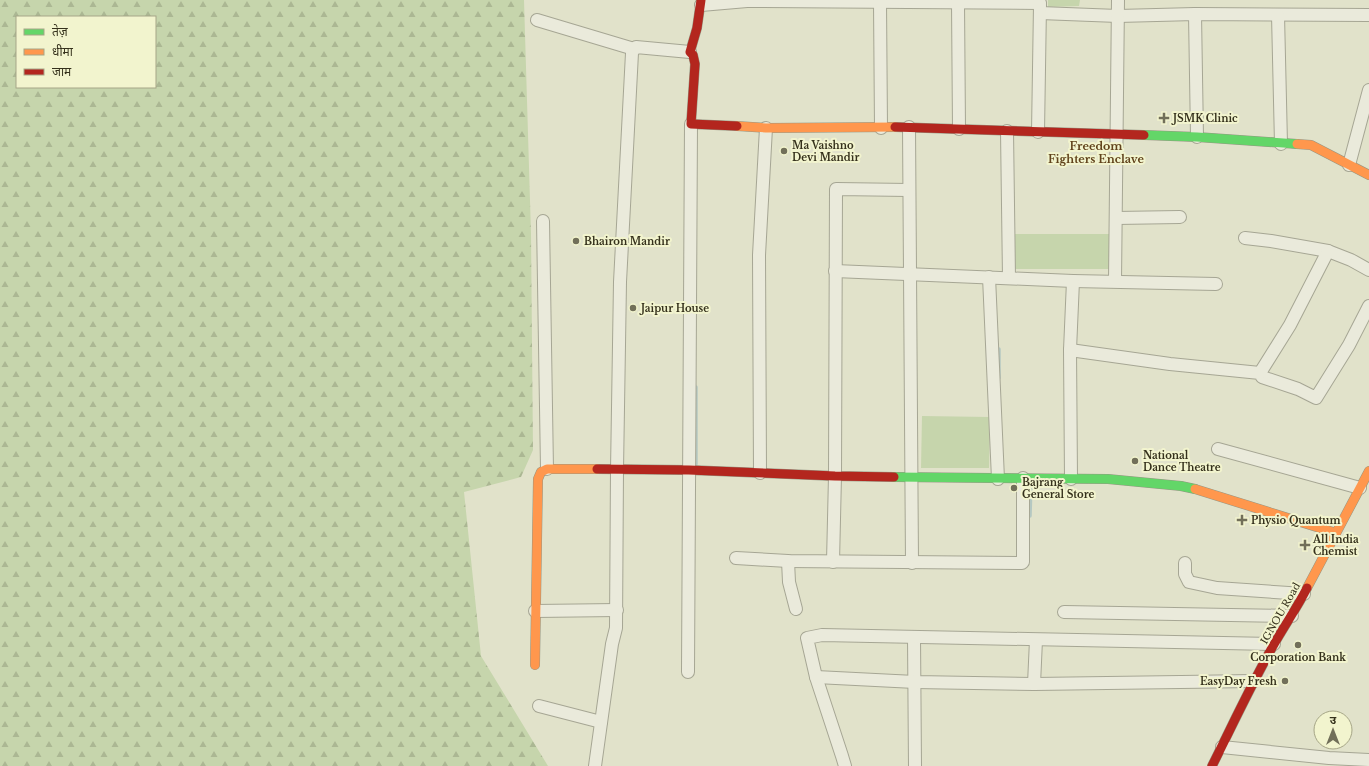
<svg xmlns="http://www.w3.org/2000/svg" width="1369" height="766" font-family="'Libre Baskerville','Noto Sans Devanagari',serif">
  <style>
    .forest { fill: url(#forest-firs); fill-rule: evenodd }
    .park { fill: #c6d5ac }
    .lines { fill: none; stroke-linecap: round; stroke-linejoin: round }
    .stream { stroke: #b5c8c2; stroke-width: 3.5 }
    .street-casing { stroke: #a6a694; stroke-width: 14 }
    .fast-casing { stroke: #969683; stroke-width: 10 }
    .slow-casing { stroke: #969683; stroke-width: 10 }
    .jam-casing { stroke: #969683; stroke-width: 10 }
    .street { stroke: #eaeadb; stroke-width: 12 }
    .fast { stroke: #63d668; stroke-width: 9 }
    .slow { stroke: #ff974d; stroke-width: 9 }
    .jam { stroke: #b3261e; stroke-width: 9 }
    .poi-dot { fill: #716f59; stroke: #f2f4ce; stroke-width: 1.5 }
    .labels { text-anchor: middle; stroke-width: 4; stroke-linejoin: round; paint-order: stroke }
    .poi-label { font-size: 10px; font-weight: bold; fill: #35311c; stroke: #f2f4ce; text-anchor: start }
    .street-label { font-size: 10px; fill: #35311c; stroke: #f2f4ce }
    .neighbourhood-label { font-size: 11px; font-weight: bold; fill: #61431c; stroke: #f2f4ce }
  </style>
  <defs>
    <pattern id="forest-firs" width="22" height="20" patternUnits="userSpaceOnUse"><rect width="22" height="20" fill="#c6d5ac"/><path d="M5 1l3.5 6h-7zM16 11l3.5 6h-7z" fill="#abb793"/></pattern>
  </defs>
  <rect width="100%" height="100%" fill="#e1e2ca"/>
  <path class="forest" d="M 0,0 L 524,0 L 531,234 L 533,450 L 521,477 L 464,492 L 481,656 L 548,766 L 0,766 ZM 17,17 L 155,17 L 155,87 L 17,87 Z"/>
  <g class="park">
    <path d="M 1048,0 L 1080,0 L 1079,6 L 1048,7 Z"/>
    <rect x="1015" y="234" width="94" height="35"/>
    <path d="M 922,416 L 990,417 L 989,468 L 921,468 Z"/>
  </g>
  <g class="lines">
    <g class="stream">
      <path d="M 999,349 L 999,378"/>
      <path d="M 696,387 L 696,464"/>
      <path d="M 1030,516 L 1031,483"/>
    </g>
    <g class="street-casing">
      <g id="street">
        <path d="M 880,3 L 881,128"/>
        <path d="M 958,3 L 959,129"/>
        <path d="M 701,5 L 747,1 L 1040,3"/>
        <path d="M 1040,13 L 1118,16 L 1195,14 L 1369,15"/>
        <path d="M 1195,14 L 1197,137"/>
        <path d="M 1278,15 L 1281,144"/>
        <path d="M 537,20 L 634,49"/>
        <path d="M 909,127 L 912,563"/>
        <path d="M 1007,131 L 1009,278"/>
        <path d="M 1038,132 L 1040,5"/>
        <path d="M 1349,165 L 1369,90"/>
        <path d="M 1116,218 L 1180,217"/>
        <path d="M 543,221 L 547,469"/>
        <path d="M 1245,238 L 1271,241 L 1328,251"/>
        <path d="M 835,271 L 1073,281 L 1216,284"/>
        <path d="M 989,277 L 998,479"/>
        <path d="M 1115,281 L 1118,0"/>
        <path d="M 1070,350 L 1170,364 L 1260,373 L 1262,377 L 1298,389 L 1316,398 L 1349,345 L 1369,306"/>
        <path d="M 1260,373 L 1290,325 L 1328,251 L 1351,260 L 1369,270"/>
        <path d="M 1218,449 L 1360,488"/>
        <path d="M 760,473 L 759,255 L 766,128"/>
        <path d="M 1071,479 L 1070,350 L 1073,281"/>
        <path d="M 736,558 L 788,561 L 1022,563 L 1023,562 L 1023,478"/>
        <path d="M 788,561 L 789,582 L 796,609"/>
        <path d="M 833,562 L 835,476 L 836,189 L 909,190"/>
        <path d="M 1185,563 L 1185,574 L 1189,582 L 1217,588 L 1304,594"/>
        <path d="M 535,611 L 617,610"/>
        <path d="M 1064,612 L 1292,616"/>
        <path d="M 914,637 L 915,766"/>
        <path d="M 688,672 L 691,124"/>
        <path d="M 816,677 L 915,682 L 1034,684 L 1254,681"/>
        <path d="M 1034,684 L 1036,640"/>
        <path d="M 539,706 L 601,722"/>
        <path d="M 1222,747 L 1329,758 L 1369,760"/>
        <path d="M 595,766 L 612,644 L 616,628 L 617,470 L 620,282 L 632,53 L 634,49 L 636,47 L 690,52"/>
        <path d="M 845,766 L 842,756 L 816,677 L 807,638 L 822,635 L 1274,644"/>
      </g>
    </g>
    <g class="fast-casing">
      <g id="fast">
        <path d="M 1144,135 L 1197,137 L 1297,144"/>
        <path d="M 894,477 L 1108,479 L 1181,486 L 1195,489"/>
      </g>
    </g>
    <g class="slow-casing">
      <g id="slow">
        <path d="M 737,126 L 766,128 L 895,127"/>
        <path d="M 1297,144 L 1311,145 L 1369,175"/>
        <path d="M 1195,489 L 1336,533"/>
        <path d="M 1307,588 L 1369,471"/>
        <path d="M 535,665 L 538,479 L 541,472 L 547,469 L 597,469"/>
      </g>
    </g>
    <g class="jam-casing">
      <g id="jam">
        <path d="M 701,0 L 697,28 L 690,52 L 693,55 L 695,64 L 691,124 L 737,126"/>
        <path d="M 895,127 L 1144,135"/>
        <path d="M 597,469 L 689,470 L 835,476 L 894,477"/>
        <path d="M 1212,766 C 1232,726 1251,685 1273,646 C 1284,626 1297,608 1307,588"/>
      </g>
    </g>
    <use href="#street" class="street"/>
    <use href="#fast" class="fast"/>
    <use href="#slow" class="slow"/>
    <use href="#jam" class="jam"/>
  </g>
  <g class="poi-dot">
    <path d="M1162 112h4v4h4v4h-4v4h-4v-4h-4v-4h4z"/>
    <circle cx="784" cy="151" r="4"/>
    <circle cx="576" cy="241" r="4"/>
    <circle cx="633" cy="308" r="4"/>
    <circle cx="1135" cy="461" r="4"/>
    <circle cx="1014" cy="488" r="4"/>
    <path d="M1240 514h4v4h4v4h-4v4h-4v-4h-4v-4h4z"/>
    <path d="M1303 539h4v4h4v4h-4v4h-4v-4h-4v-4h4z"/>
    <circle cx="1298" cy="645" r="4"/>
    <circle cx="1285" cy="681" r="4"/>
  </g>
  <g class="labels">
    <g class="poi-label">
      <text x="1173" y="122">JSMK Clinic</text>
      <text x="792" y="149">Ma Vaishno<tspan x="792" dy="12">Devi Mandir</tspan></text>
      <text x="584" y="245">Bhairon Mandir</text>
      <text x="641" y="312">Jaipur House</text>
      <text x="1143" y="459">National<tspan x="1143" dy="12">Dance Theatre</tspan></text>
      <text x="1022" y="486">Bajrang<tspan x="1022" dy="12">General Store</tspan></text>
      <text x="1251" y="524">Physio Quantum</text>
      <text x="1313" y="543">All India<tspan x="1313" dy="12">Chemist</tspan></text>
      <text x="1298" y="661" text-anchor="middle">Corporation Bank</text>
      <text x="1277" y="685" text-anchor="end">EasyDay Fresh</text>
    </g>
    <g class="street-label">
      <text transform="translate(1280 613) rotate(-60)" y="4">IGNOU Road</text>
    </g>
    <g class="neighbourhood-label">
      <text x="1096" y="150">Freedom<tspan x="1096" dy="13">Fighters Enclave</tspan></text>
    </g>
  </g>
  <rect x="16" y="16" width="140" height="72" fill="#f2f4ce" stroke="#a6a687"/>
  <rect x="24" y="29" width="20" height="6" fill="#63d668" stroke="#a6a687"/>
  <text x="52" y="36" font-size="12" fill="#35311c">तेज़</text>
  <rect x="24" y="49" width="20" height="6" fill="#ff974d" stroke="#a6a687"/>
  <text x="52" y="56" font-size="12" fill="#35311c">धीमा</text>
  <rect x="24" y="69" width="20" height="6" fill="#b3261e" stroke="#a6a687"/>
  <text x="52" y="76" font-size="12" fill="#35311c">जाम</text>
  <g transform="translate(1333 730)"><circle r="19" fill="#f2f4ce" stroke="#a6a687"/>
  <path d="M0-3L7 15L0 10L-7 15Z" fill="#716f59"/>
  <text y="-6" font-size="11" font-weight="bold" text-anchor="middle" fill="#35311c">उ</text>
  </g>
</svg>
